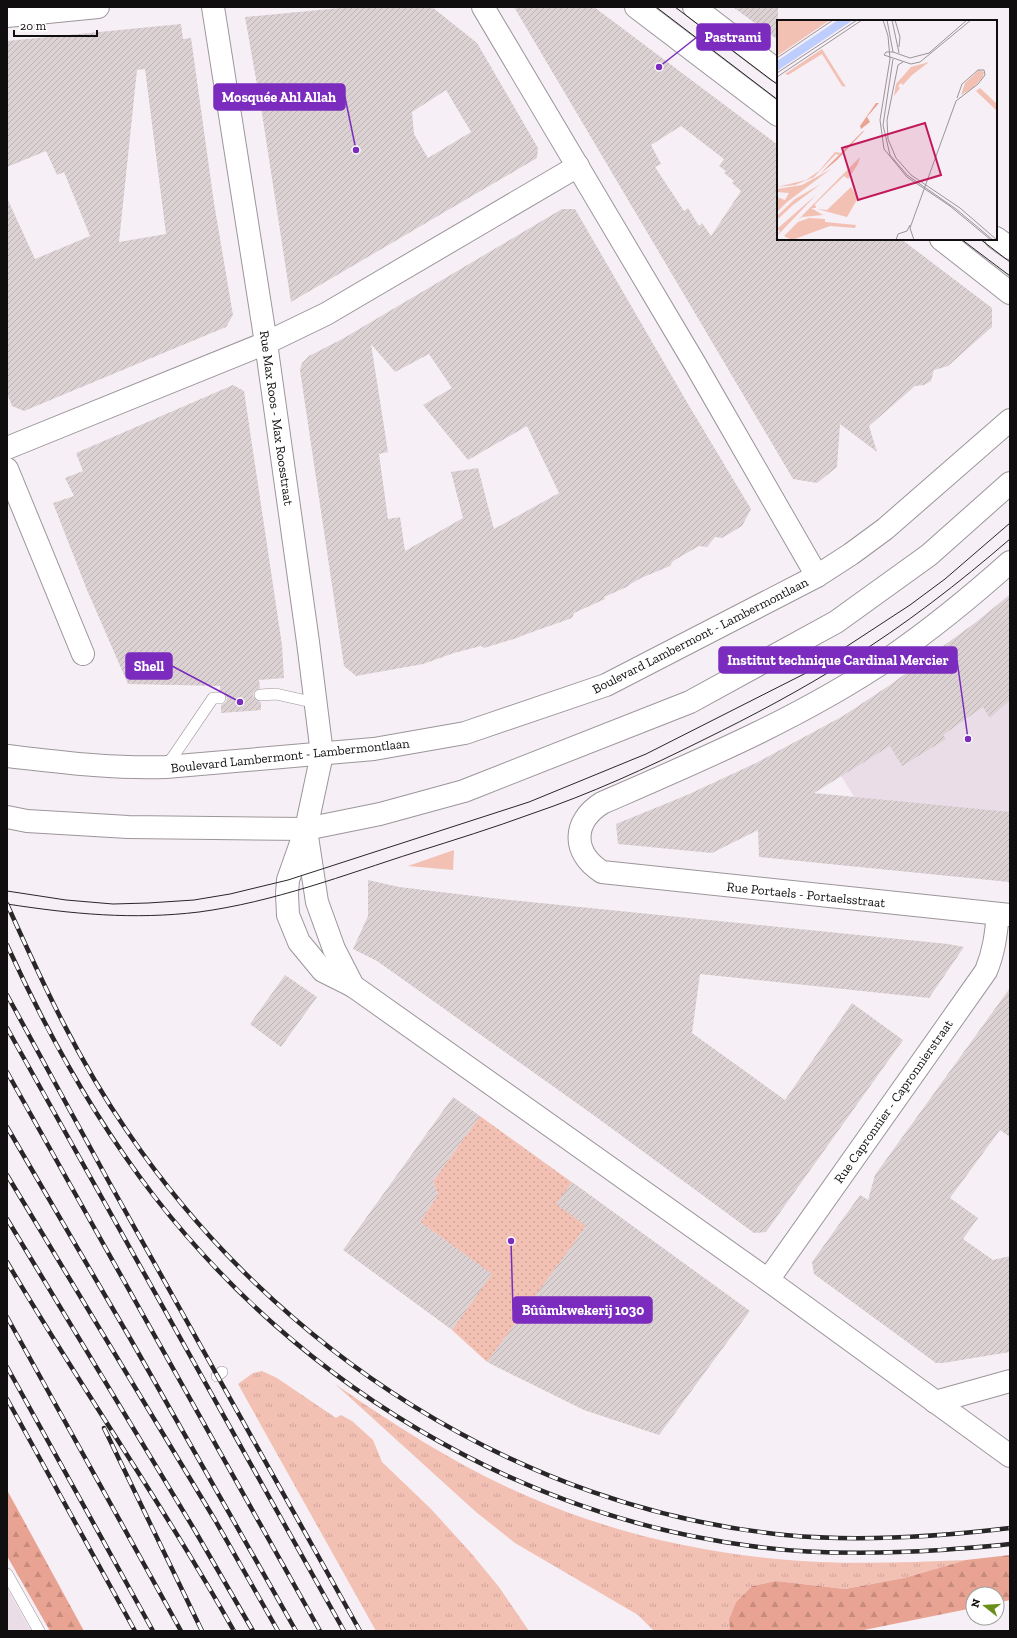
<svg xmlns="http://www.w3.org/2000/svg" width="1017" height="1638" font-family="'Zilla Slab',serif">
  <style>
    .built { fill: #ebdde8 }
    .grass { fill: url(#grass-tufts) }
    .forest { fill: url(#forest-firs) }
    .park { fill: #f3c0b4 }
    .garden { fill: url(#garden-dots) }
    .building { fill: url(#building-hatch); fill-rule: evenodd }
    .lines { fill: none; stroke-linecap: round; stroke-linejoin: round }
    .lane-casing { stroke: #9c959a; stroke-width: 12 }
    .street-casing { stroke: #9c959a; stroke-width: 24 }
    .secondary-casing { stroke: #9c959a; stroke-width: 24 }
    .primary-casing { stroke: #9c959a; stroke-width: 24 }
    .lane { stroke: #fff; stroke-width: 11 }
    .street { stroke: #fff; stroke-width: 22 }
    .secondary { stroke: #fff; stroke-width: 22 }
    .primary { stroke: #fff; stroke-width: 22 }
    .tram { stroke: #292628; stroke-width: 1 }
    .rail-casing { stroke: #292628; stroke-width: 4.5 }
    .rail { stroke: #fff; stroke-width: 3; stroke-dasharray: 9; stroke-linecap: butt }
    .labels { text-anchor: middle; stroke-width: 3.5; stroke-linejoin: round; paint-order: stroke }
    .street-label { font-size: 13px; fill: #100e0f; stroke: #fff }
    .inset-river { fill: none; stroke: #bdcdfd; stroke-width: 2 }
    .inset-road { fill: none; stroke: #9a9599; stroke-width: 1 }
    .view { fill: #c2185b; fill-opacity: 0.15; stroke: #c2185b; stroke-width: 2 }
    .inset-edge { fill: none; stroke: #100e0f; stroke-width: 2 }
    .leader { fill: none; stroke: #7b2cbf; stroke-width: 1.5 }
    .callout-dot { fill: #7b2cbf; stroke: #fff; stroke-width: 1.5 }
    .callout { fill: #7b2cbf; stroke: #7b2cbf; stroke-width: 1.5 }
    .callout-label { font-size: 14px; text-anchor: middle; font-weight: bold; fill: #fff }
  </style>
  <defs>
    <pattern id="grass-tufts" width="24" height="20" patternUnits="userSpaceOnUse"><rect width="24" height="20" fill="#f3c0b4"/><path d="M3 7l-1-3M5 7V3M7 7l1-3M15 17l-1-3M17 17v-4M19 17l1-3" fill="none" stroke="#cfa49a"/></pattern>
    <pattern id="forest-firs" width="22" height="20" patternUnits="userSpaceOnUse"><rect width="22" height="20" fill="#e9a392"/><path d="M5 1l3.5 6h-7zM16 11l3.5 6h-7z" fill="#c78b7d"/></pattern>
    <pattern id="garden-dots" width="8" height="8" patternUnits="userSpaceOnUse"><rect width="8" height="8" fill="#f3c0b4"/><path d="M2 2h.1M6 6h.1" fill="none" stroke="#cfa49a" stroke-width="1.8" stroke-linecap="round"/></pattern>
    <pattern id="building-hatch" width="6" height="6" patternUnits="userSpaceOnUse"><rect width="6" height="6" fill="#dcd2d4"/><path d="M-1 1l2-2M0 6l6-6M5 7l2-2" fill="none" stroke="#bcb3b5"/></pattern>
  </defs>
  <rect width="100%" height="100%" fill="#f6eff5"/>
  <g class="built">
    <path d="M 1010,594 L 1010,882 L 821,863 L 857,801 L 841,776 L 903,738 L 931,748 L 890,685 L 975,623 Z"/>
    <path d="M 7,1588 L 31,1631 L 7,1631 Z"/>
  </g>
  <g class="grass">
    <path d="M 262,1371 L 277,1378 L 336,1418 L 341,1415 L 352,1421 L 373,1440 L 382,1462 L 431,1509 L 471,1553 L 499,1587 L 529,1631 L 376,1631 L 238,1384 L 253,1373 Z"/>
    <path d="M 335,1384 C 398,1427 457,1466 527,1496 C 617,1536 723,1558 821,1562 C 870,1564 918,1562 966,1560 L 904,1578 L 845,1589 L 776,1581 L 752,1586 L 736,1602 L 729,1619 L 730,1631 L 654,1631 L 638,1615 L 515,1543 L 476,1512 Z"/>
  </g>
  <g class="forest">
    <path d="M 7,1490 L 84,1631 L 50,1631 L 7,1556 Z"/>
    <path d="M 1010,1555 L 1010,1600 L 997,1603 L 997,1594 L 973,1594 L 973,1608 L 859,1631 L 730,1631 L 729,1619 L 736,1602 L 752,1586 L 776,1581 L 845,1589 L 904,1578 L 966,1560 Z"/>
  </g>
  <path class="park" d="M 454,850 L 453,870 L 408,866 Z"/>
  <path class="garden" d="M 480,1116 L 602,1204 L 562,1261 L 487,1362 L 452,1330 L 491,1274 L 420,1222 L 438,1194 L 433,1181 Z"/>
  <g class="building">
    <path d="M 350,7 L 432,7 L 477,43 L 538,148 L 537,158 L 291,302 L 261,107 L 245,17 ZM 446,90 L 471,132 L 428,158 L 414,134 L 412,112 Z"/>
    <path d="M 514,7 L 594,7 L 778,145 L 778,239 L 901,239 L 992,308 L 992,327 L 948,366 L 934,370 L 931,381 L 924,385 L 915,386 L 869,426 L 877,452 L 840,424 L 837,467 L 817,483 L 793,479 ZM 681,126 L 724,159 L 719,166 L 726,171 L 724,173 L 734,181 L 732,183 L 741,191 L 711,236 L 702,223 L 699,226 L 688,208 L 684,211 L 655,167 L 661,164 L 651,145 Z"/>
    <path d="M 733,7 L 778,7 L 778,40 Z"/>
    <path d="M 181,24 L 183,39 L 191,38 L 214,203 L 233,315 L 226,327 L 24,411 L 12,406 L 7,393 L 7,198 L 35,259 L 90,236 L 64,172 L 57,175 L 46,151 L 7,167 L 7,41 ZM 145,69 L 166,234 L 119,242 L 137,70 Z"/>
    <path d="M 562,209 L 575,209 L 688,404 L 751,509 L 742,526 L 722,538 L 715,537 L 707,547 L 699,546 L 673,561 L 670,566 L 641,578 L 629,585 L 629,586 L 604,597 L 605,599 L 574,613 L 572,618 L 521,636 L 520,637 L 484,648 L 481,646 L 454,653 L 423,664 L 356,676 L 344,666 L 300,370 L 302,363 L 309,356 L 344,338 ZM 371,344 L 395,372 L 429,354 L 452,388 L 423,405 L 468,460 L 527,426 L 559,493 L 494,529 L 478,468 L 451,472 L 463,518 L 405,551 L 400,517 L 388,519 L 379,454 L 388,452 Z"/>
    <path d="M 233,385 L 244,391 L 282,645 L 284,678 L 259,680 L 260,688 L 254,692 L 253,696 L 257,701 L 261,702 L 261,710 L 221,713 L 221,705 L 226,702 L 227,698 L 224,692 L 220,691 L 220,686 L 128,684 L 87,590 L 53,503 L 74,496 L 65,478 L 83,471 L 76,453 Z"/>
    <path d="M 1010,595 L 1010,700 L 990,718 L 983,707 L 943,735 L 946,739 L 902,766 L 890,746 L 814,793 L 1010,812 L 1010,882 L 759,857 L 758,830 L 712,853 L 618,844 L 616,824 L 687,795 L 756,763 L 843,716 L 890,685 L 975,623 Z"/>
    <path d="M 368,880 L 399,887 L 491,898 L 948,944 L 964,947 L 929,998 L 700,974 L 692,1033 L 785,1100 L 852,1003 L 903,1040 L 766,1232 L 754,1233 L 592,1114 L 377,961 L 353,949 L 368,916 Z"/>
    <path d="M 285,975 L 317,997 L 281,1047 L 250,1024 Z"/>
    <path d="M 1010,988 L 1010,1137 L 1000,1130 L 950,1198 L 978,1218 L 963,1239 L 993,1260 L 1010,1256 L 1010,1352 L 943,1363 L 936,1363 L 814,1274 L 812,1262 L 860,1195 L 868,1200 L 875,1175 Z"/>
    <path d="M 453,1097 L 480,1116 L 433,1181 L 438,1194 L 420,1222 L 492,1274 L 452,1330 L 343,1250 Z"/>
    <path d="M 572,1182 L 750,1311 L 659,1435 L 584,1410 L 487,1362 L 586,1226 L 556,1204 Z"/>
  </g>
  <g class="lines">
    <g class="lane-casing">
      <g id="lane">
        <path d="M 260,695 L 276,694 L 316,703"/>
        <path d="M 166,767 L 213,698 L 220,698"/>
        <path d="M 217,1376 L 222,1372"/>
        <path d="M 7,1574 L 39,1631"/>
      </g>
    </g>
    <g class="street-casing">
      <g id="street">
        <path d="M 213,7 L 266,343 L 308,642 L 322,754"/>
        <path d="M 483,7 L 695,364 L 817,576"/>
        <path d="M 636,7 L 778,115"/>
        <path d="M 694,7 L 778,71"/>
        <path d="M 7,16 L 98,7"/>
        <path d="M 996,238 L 1010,248"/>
        <path d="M 941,239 L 1010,293"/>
        <path d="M 7,448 L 266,343 L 326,314 L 578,166"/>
        <path d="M 7,469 L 83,654"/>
        <path d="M 1010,562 C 972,596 933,628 891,657 C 801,718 701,760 602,803 C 572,822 572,853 602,872 L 1010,915"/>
        <path d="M 768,1280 L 986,971 C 994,952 996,934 998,914"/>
        <path d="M 935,1402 L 1010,1381"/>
      </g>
    </g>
    <g class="secondary-casing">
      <g id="secondary">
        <path d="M 322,754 L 306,829 L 288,880 L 287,894 L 288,915 L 299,942 L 323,971 L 353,986 L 768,1280 L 1010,1456"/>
        <path d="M 306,830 L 317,902 L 334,949 L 353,986"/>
      </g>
    </g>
    <g class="primary-casing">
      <g id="primary">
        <path d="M 7,756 C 60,762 113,769 166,767 L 374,749 L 465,733 L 606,685 L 817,576 L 851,554 L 885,529 L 1010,420"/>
        <path d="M 7,817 L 27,821 L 128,827 L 306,829 L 380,814 L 464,791 L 690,702 L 836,622 L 929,555 L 1010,483"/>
      </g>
    </g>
    <use href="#lane" class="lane"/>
    <use href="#street" class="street"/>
    <use href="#secondary" class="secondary"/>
    <use href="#primary" class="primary"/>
    <g class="tram">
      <path d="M 656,7 L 778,100"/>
      <path d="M 675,7 L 778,85"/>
      <path d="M 961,239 L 1010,276"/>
      <path d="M 980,239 L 1010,262"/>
      <path d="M 7,891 L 66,900 L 113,904 L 148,903 L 194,900 L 230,894 L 288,880 L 529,802 L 646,754 L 806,673 L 910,605 L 945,579 L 1010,523"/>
      <path d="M 7,904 C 72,914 133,920 199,912 C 274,902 344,875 416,852 C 454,840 493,828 531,814 C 590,794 647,768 703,740 C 752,716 801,690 847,661 C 905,625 959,583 1010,539"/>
    </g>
    <g class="rail-casing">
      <g id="rail">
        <path d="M 7,904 C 42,982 78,1060 127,1131 C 276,1351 519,1508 785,1535 C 860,1542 936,1537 1010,1528"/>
        <path d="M 7,945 C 48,1035 94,1118 154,1196 C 299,1383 515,1515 751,1546 C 814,1555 877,1554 941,1550 C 964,1548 987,1547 1010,1544"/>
        <path d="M 7,995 L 109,1182 L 360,1631"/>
        <path d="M 7,1028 L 344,1631"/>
        <path d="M 7,1072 L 320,1631"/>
        <path d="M 7,1127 L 131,1340 L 296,1631"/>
        <path d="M 7,1175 L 215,1520 L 278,1631"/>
        <path d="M 7,1219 L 194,1529 L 253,1631"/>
        <path d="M 7,1262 C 80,1386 163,1505 234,1631"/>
        <path d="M 7,1317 L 181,1631"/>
        <path d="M 7,1367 L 153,1631"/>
        <path d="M 7,1399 L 135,1631"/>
        <path d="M 104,1428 L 202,1631"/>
      </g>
    </g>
    <use href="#rail" class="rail"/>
  </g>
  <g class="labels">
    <g class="street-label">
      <text transform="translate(277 418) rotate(82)" y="5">Rue Max Roos - Max Roosstraat</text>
      <text transform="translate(700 635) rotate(-27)" y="5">Boulevard Lambermont - Lambermontlaan</text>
      <text transform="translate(290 755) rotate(-6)" y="5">Boulevard Lambermont - Lambermontlaan</text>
      <text transform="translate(806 894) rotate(6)" y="5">Rue Portaels - Portaelsstraat</text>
      <text transform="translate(893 1101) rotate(-55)" y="5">Rue Capronnier - Capronnierstraat</text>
    </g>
  </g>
  <g transform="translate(777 20)">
    <rect width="220" height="220" fill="#f6eff5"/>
    <path d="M 45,29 L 62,56 L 69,67 L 65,66 L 45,34 L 11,55 L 8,54 ZM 152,42 L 135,55 L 126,65 L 124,63 L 121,66 L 123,68 L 117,76 L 119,64 L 134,47 ZM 58,132 L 64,133 L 61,135 L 59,134 L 37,157 L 18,165 L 0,167 L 29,160 L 42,151 ZM 83,137 L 81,144 L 71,159 L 67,156 L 38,184 L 39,188 L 34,188 L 46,195 L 25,197 L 21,200 ZM 54,149 L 10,182 L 0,192 L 0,177 L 8,180 L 12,173 L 0,172 L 0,169 L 25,165 ZM 44,164 L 16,185 L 0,200 L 1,195 L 18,179 ZM 74,167 L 81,178 L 70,197 L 40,189 L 50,190 ZM 39,175 L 0,216 L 3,211 L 0,209 Z" fill="#f3c0b4"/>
    <path d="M 99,83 L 102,83 L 90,97 L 93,102 L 84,109 L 83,106 ZM 88,110 L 60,140 L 43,154 L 85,112 Z" fill="#e9a392"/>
    <path d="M 202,50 L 207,52 L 206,57 L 196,68 L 184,75 L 188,63 ZM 203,68 L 220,84 L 220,91 L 199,71 Z" fill="#f3c0b4"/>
    <path d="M 0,0 L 53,0 L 0,36 ZM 32,198 L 48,199 L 48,202 L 79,205 L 78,208 L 53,206 L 15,220 L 7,216 L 21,202 Z" fill="#f3c0b4"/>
    <path d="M 61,0 L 76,0 L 0,51 L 0,41 Z" fill="#bdcdfd"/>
    <path class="inset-river" d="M 0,47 L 68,0"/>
    <path class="inset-road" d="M 106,0 L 111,16 L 113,39 L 103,100 L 107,129 L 130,157 L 173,186 L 214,220M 110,0 L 116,32M 115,0 L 122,33M 118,0 L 123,17 L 122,27M 190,0 L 152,33 L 133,38 L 116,32 L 109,32 L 107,35 L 134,44 L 143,42 L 194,0M 0,38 L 56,0M 116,39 L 106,105 L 113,135 L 130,155 L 179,189 L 216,220M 126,42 L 121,45 L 110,100 L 111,119 L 119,138 L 134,155 L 183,188 L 220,220M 0,53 L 80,0M 0,57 L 85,0M 119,220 L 121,214 L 130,211 L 133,205M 137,220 L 133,208 L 179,81 L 201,64 L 208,55 L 207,50 L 201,50 L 185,64 L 180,78"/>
    <path class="view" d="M 148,103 L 164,155 L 81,180 L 65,128 Z"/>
    <rect width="220" height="220" class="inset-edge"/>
  </g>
  <path class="leader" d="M659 67L697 37M356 150L345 97M968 739L957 660M240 702L172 666M511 1241L513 1310"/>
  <g class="callout-dot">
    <circle cx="659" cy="67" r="4"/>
    <circle cx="356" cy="150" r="4"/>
    <circle cx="968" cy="739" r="4"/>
    <circle cx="240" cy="702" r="4"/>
    <circle cx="511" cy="1241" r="4"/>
  </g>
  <g class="callout">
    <rect x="697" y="24" width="73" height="26" rx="4"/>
    <rect x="214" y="84" width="131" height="26" rx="4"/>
    <rect x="719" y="647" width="238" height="26" rx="4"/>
    <rect x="126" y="653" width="46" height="26" rx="4"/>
    <rect x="513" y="1297" width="139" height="26" rx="4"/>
  </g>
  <g class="callout-label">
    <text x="733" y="42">Pastrami</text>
    <text x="279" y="102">Mosquée Ahl Allah</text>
    <text x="838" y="665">Institut technique Cardinal Mercier</text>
    <text x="149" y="671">Shell</text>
    <text x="583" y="1315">Bûûmkwekerij 1030</text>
  </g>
  <rect width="1017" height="1638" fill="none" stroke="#100e0f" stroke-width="16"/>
  <g transform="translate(985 1606) rotate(287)"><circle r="19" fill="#ffffff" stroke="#9f9f9f"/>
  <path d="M0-3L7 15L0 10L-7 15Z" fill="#698e1a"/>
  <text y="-6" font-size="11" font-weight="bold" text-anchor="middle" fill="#100e0f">N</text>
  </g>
  <path d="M14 30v6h83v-6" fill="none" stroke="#100e0f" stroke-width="2"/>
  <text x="20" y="30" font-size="12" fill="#100e0f" stroke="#ffffff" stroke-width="3" paint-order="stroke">20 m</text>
</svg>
